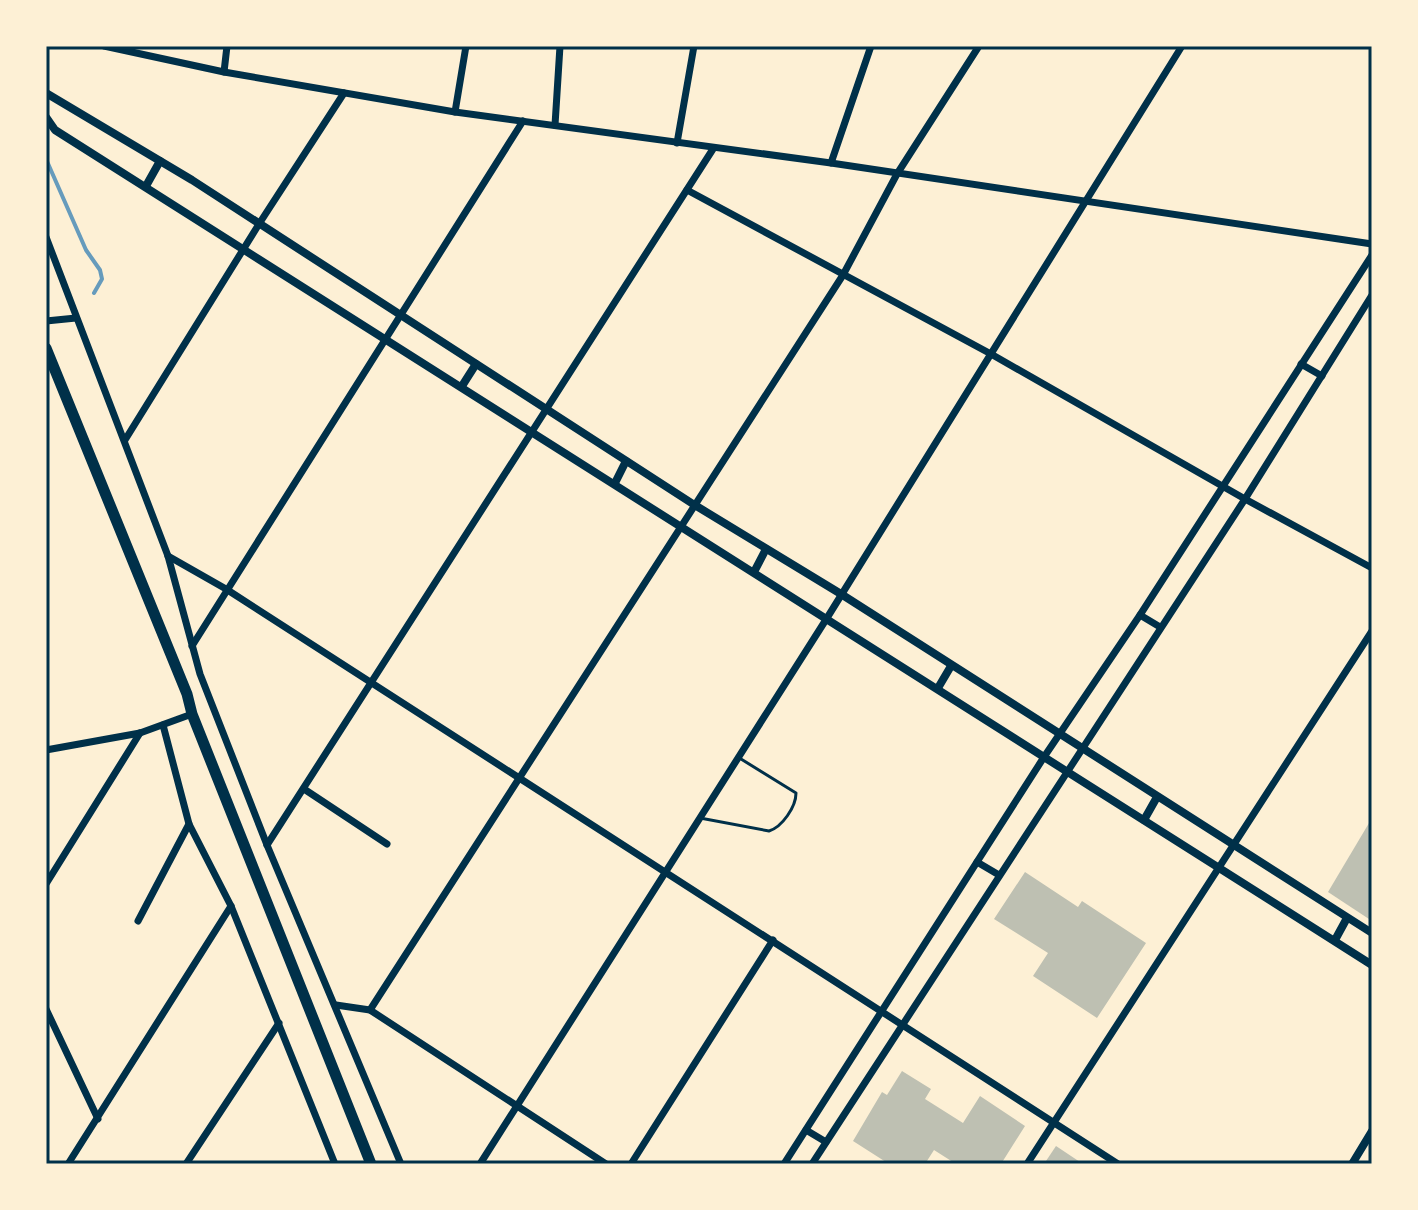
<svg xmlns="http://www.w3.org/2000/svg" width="1418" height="1210" font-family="'Asap Condensed',sans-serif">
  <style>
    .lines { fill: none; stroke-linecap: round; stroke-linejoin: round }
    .stream { stroke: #669bbc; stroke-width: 4 }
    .building { fill: #bec0b2 }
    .service { stroke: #003049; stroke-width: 3 }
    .minor { stroke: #003049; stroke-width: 7 }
    .tertiary { stroke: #003049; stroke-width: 8 }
    .trunk { stroke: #003049; stroke-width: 11 }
    .neatline { fill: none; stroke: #003049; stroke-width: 3 }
  </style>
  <rect width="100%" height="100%" fill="#fdf0d5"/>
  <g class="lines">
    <path class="stream" d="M 46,159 L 86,250 L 100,270 L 102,279 L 94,293"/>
  </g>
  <g class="building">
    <path d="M 1372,818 L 1372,921 L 1328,892 Z"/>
    <path d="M 1025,872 L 1078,907 L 1082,901 L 1146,943 L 1097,1018 L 1033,976 L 1048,953 L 994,919 Z"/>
    <path d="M 902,1071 L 931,1089 L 925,1099 L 963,1123 L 980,1096 L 1025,1126 L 1001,1164 L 956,1164 L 934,1150 L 925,1164 L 889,1164 L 853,1141 L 882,1092 L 887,1095 Z"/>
    <path d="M 1056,1146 L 1083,1164 L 1044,1164 Z"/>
  </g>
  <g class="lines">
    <path class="service" d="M 700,818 L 769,831 C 782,827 796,807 796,793 L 741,759"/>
    <g class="minor">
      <path d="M 104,46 L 224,72 L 455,112 L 831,163 L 1372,244"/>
      <path d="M 224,72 L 227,46"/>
      <path d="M 455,112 L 466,46"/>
      <path d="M 555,125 L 560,46"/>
      <path d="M 677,143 L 694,46"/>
      <path d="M 831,163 L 871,46"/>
      <path d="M 687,190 L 991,354 L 1245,499 L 1372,568"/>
      <path d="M 46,237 L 168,556 L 200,674 L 267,845 L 401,1164"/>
      <path d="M 46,321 L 76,318"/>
      <path d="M 1301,364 L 1322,376"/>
      <path d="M 125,440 L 259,224 L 344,93"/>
      <path d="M 168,556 L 226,589 L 1118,1164"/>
      <path d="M 1140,615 L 1160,627"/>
      <path d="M 192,646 L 523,121"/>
      <path d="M 163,725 L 189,824 L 231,906 L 335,1164"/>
      <path d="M 46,750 L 140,733 L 192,714"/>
      <path d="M 304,789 L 387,844"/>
      <path d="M 267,845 L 713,149"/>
      <path d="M 977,862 L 999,875"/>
      <path d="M 46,884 L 140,733"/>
      <path d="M 138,921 L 189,824"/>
      <path d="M 336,1005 L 370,1010 L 606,1164"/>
      <path d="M 46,1009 L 98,1119"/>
      <path d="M 370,1010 L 843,275 L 897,174 L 979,46"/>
      <path d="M 806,1130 L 826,1142"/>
      <path d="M 68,1164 L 231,906"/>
      <path d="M 186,1164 L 279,1023"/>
      <path d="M 480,1164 L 827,618 L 1182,46"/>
      <path d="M 631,1164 L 773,940"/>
      <path d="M 784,1164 L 1044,757 L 1140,615 L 1372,255"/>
      <path d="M 812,1164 L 1245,499 L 1372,295"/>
      <path d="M 1027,1164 L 1372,631"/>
    </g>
    <g class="tertiary">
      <path d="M 46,93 L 192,180 L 693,504 L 841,594 L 1372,933"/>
      <path d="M 46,117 L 55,130 L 1372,965"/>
      <path d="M 146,186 L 160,161"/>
      <path d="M 462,386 L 476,364"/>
      <path d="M 615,483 L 626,461"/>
      <path d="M 754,572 L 766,549"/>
      <path d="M 938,688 L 951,666"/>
      <path d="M 1144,820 L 1157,797"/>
      <path d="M 1335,940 L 1347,918"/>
      <path d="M 1352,1164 L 1372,1131"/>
    </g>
    <path class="trunk" d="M 46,348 L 187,694 L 192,714 L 371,1164"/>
  </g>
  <rect width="1418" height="1210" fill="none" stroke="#fdf0d5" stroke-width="96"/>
  <rect x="48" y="48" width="1322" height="1114" class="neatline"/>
</svg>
